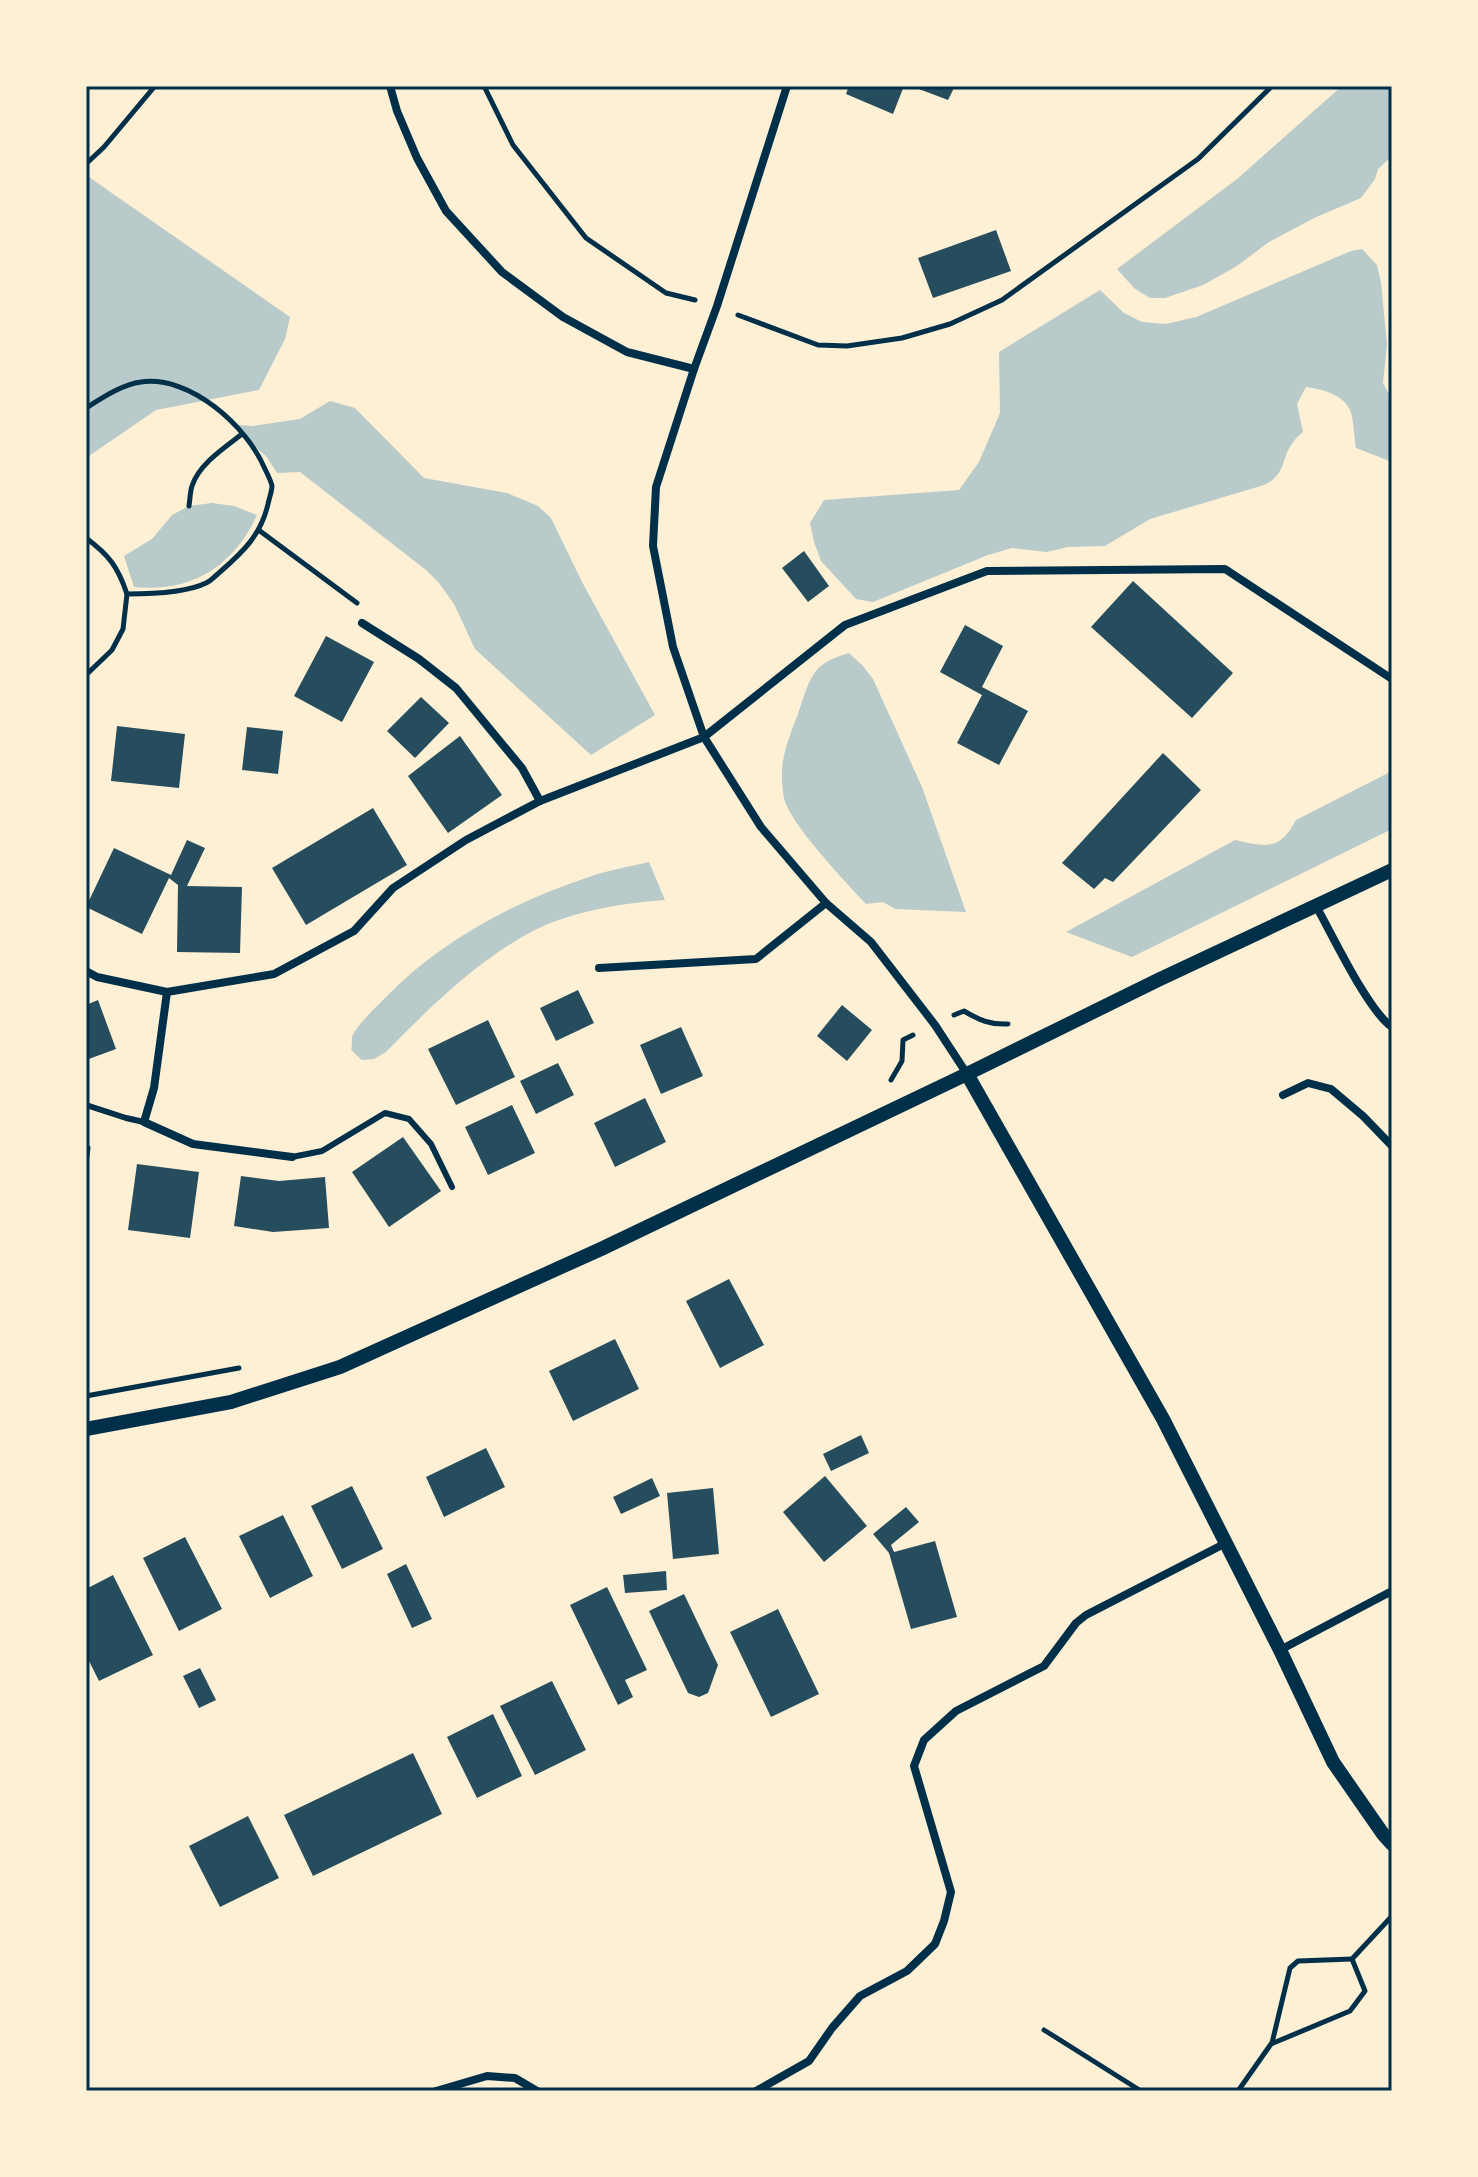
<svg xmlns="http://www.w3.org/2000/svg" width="1478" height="2177" font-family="Jost,sans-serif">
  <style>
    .green { fill: #b9caca }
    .building { fill: #264d5e }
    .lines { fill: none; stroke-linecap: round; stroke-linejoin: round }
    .path { stroke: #003049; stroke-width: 5 }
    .service { stroke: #003049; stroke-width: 6 }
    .minor { stroke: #003049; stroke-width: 8 }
    .tertiary { stroke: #003049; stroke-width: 14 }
    .neatline { fill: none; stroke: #003049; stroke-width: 3 }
  </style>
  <rect width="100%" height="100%" fill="#fdf0d5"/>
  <g class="green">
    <path d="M 1342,86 L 1392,86 L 1392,156 L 1378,169 L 1375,179 L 1361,198 L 1314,218 L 1269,242 L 1237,266 L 1203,285 L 1165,298 L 1150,298 L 1134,288 L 1117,269 L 1237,179 Z"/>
    <path d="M 86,175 L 290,317 L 285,339 L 259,390 L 156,410 L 86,458 Z"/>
    <path d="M 1362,249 L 1377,265 L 1381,282 L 1387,345 L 1383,383 L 1392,400 L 1392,462 L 1356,448 C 1354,438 1354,419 1350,410 C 1343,394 1321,389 1306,387 L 1297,404 L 1303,432 C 1299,435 1296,438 1293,442 C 1280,460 1287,474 1264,485 L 1150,519 L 1105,546 L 1068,547 L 1047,552 L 1012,548 L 988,555 L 873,602 L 856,599 L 821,561 L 814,542 L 810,523 L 824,500 L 959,490 L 979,462 L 1000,413 L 999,352 L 1100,290 L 1124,313 L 1142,322 L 1166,324 L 1196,317 L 1351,251 Z"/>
    <path d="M 330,401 L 355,408 L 424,478 L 507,493 L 538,506 L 551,518 L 582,582 L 655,715 L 591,755 L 475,649 L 454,604 L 439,583 L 426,570 L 300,472 L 277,473 L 266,456 L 242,436 L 238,425 L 252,426 L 300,419 Z"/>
    <path d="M 212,503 L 234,506 L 257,515 C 234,566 191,593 134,587 L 124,556 L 152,539 L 172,515 L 189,506 Z"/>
    <path d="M 849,653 L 862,665 L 873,679 L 922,787 L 966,912 L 895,909 L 883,902 L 866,904 C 846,882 790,824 784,798 C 782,787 781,772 783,761 C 786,743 794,725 800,708 C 811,676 813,663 849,653 Z"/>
    <path d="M 1392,771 L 1392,829 L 1132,957 L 1066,932 L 1235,840 C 1267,847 1279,851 1296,820 Z"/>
    <path d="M 649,862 L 665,900 C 620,903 561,913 522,937 C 471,967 427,1010 386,1052 L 374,1059 L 362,1060 L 351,1050 C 352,1049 352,1038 352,1037 C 356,1026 375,1008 384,999 C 440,941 513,902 589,877 C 608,870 629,867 649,862 Z"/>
  </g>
  <g class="building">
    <path d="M 849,86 L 904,86 L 893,114 L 846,94 Z"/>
    <path d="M 911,86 L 955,86 L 948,100 Z"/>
    <path d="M 996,230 L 1011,271 L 933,298 L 918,258 Z"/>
    <path d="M 804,551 L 829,586 L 808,602 L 782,568 Z"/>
    <path d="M 1133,581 L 1233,673 L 1192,718 L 1091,627 Z"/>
    <path d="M 965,625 L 1003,646 L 982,687 L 1028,711 L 999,765 L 957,743 L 982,695 L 940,672 Z"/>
    <path d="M 326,636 L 374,662 L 342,722 L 294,696 Z"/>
    <path d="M 421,697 L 449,723 L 415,758 L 387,731 Z"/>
    <path d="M 117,726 L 185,734 L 179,788 L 111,781 Z"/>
    <path d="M 247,727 L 283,731 L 278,774 L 242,770 Z"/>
    <path d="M 460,736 L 502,795 L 448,833 L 408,776 Z"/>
    <path d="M 1163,753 L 1201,790 L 1113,882 L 1105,878 L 1094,889 L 1062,863 Z"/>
    <path d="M 373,808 L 407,865 L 306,925 L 272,868 Z"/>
    <path d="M 187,840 L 205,848 L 187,886 L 242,887 L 240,953 L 177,952 L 178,885 L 169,878 L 142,934 L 86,907 L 114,848 L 171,875 Z"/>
    <path d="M 578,990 L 594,1023 L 556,1041 L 540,1008 Z"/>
    <path d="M 98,1000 L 116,1049 L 86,1060 L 86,1005 Z"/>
    <path d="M 842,1005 L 872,1030 L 847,1061 L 817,1036 Z"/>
    <path d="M 488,1020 L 515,1077 L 456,1105 L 428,1049 Z"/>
    <path d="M 681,1027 L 703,1076 L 661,1094 L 640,1045 Z"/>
    <path d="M 558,1063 L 574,1095 L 536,1114 L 520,1081 Z"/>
    <path d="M 645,1098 L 666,1142 L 615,1167 L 594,1123 Z"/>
    <path d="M 512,1105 L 535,1153 L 488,1175 L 465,1127 Z"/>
    <path d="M 403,1137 L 441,1191 L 389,1227 L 352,1172 Z"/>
    <path d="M 137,1164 L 199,1172 L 190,1238 L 128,1230 Z"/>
    <path d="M 241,1176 L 279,1181 L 325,1177 L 329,1228 L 273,1232 L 234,1226 Z"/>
    <path d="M 729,1279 L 764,1345 L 720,1368 L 686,1301 Z"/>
    <path d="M 615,1339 L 639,1389 L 573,1421 L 549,1371 Z"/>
    <path d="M 861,1435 L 869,1453 L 831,1471 L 823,1454 Z"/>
    <path d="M 486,1448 L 505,1487 L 444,1517 L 426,1477 Z"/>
    <path d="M 825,1476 L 867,1526 L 824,1562 L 783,1512 Z"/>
    <path d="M 652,1478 L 660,1496 L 621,1514 L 613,1497 Z"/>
    <path d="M 352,1486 L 383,1549 L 342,1569 L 311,1506 Z"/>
    <path d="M 713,1488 L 719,1554 L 673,1559 L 667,1493 Z"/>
    <path d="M 906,1507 L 919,1522 L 891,1545 L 894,1552 L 935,1541 L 957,1617 L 911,1629 L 889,1553 L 873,1534 Z"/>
    <path d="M 283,1515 L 313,1576 L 270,1598 L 239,1536 Z"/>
    <path d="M 185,1537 L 222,1609 L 179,1631 L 143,1558 Z"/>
    <path d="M 406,1564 L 432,1619 L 412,1628 L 387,1574 Z"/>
    <path d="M 666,1571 L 667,1590 L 625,1593 L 623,1575 Z"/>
    <path d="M 113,1575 L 153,1655 L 99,1681 L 86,1655 L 86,1589 Z"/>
    <path d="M 607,1587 L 647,1670 L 625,1680 L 633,1697 L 618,1705 L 570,1605 Z"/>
    <path d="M 684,1594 L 718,1665 L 708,1693 L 699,1697 L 688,1693 L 649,1611 Z"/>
    <path d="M 778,1609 L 819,1694 L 771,1717 L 730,1632 Z"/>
    <path d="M 200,1668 L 216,1700 L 199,1708 L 183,1676 Z"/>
    <path d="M 552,1681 L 586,1750 L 535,1775 L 500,1706 Z"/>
    <path d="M 493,1714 L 522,1776 L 477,1798 L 447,1737 Z"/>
    <path d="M 413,1753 L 442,1814 L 313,1876 L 284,1815 Z"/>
    <path d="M 248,1816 L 279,1878 L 220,1907 L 189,1846 Z"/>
  </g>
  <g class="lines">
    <g class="path">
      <path d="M 484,86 L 513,145 L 586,238 L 666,293 L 695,300"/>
      <path d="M 88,162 L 104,147 L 155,86"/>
      <path d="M 738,315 L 818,345 L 847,346 L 902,338 L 950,324 L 1002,300 L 1198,159 L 1272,86"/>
      <path d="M 86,408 C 102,398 123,384 141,382 C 190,375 247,426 265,469 C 267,473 271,481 272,486 C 272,491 269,499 268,504 C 261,535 243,552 220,572 C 216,575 211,581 206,583 C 186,593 149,594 127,594 L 123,629 L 112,650 L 86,675"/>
      <path d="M 189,506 C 190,500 190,492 192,486 C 199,464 224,448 242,434"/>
      <path d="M 260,531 L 357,603"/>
      <path d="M 86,538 C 109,555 118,567 127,594"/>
      <path d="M 954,1015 L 964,1011 C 979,1020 990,1025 1008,1024"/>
      <path d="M 891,1080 L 902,1061 L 903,1040 L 913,1035"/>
      <path d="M 86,1163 L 88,1148"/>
      <path d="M 86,1396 L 239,1368"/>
      <path d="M 1044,2030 L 1141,2091"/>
      <path d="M 1272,2043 L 1290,1968 L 1298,1961 L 1352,1959"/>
      <path d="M 1238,2091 L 1271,2044 L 1350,2011 L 1365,1991 L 1352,1959 L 1392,1916"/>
    </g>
    <g class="service">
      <path d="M 86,1105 L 126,1118 L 144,1122"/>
      <path d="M 292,1157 L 322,1151 L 385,1113 L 409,1119 L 431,1144 L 452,1187"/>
    </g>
    <g class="minor">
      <path d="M 390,86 L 397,111 L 417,158 L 446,211 L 502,272 L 563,317 L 627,352 L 694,369"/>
      <path d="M 787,86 L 717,306 L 694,369 L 656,487 L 653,546 L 673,647 L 704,737 L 761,827 L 826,903 L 871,942 L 935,1025 L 967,1074"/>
      <path d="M 362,623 L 419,659 L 456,688 L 522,768 L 540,801"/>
      <path d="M 1316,906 C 1332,934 1368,1011 1392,1027"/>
      <path d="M 599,968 L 756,959 L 826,903"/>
      <path d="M 86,971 L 97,977 L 167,992 L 274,974 L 354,931 L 393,888 L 466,840 L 540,801 L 704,737 L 845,625 L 987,571 L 1225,569 L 1392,679"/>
      <path d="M 167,992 L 154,1088 L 144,1122 L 193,1144 L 292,1157"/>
      <path d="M 1283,1095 L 1308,1083 L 1331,1089 L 1363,1116 L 1392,1146"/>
      <path d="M 1280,1650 L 1392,1591"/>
      <path d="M 436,2091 L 487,2076 L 515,2078 L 537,2091"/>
      <path d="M 756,2091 L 809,2061 L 832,2028 L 860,1996 L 907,1971 L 935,1944 L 944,1921 L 951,1892 L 914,1766 L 924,1740 L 956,1711 L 1044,1666 L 1076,1623 L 1086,1615 L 1226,1543"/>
    </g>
    <g class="tertiary">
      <path d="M 967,1074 L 1163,1419 L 1280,1650 L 1333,1762 L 1383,1834 L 1392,1844"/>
      <path d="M 86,1429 L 231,1402 L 340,1367 L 601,1249 L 967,1074 L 1158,980 L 1392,870"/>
    </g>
  </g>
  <rect width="1478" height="2177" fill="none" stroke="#fdf0d5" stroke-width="176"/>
  <rect x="88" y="88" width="1302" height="2001" class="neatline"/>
</svg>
